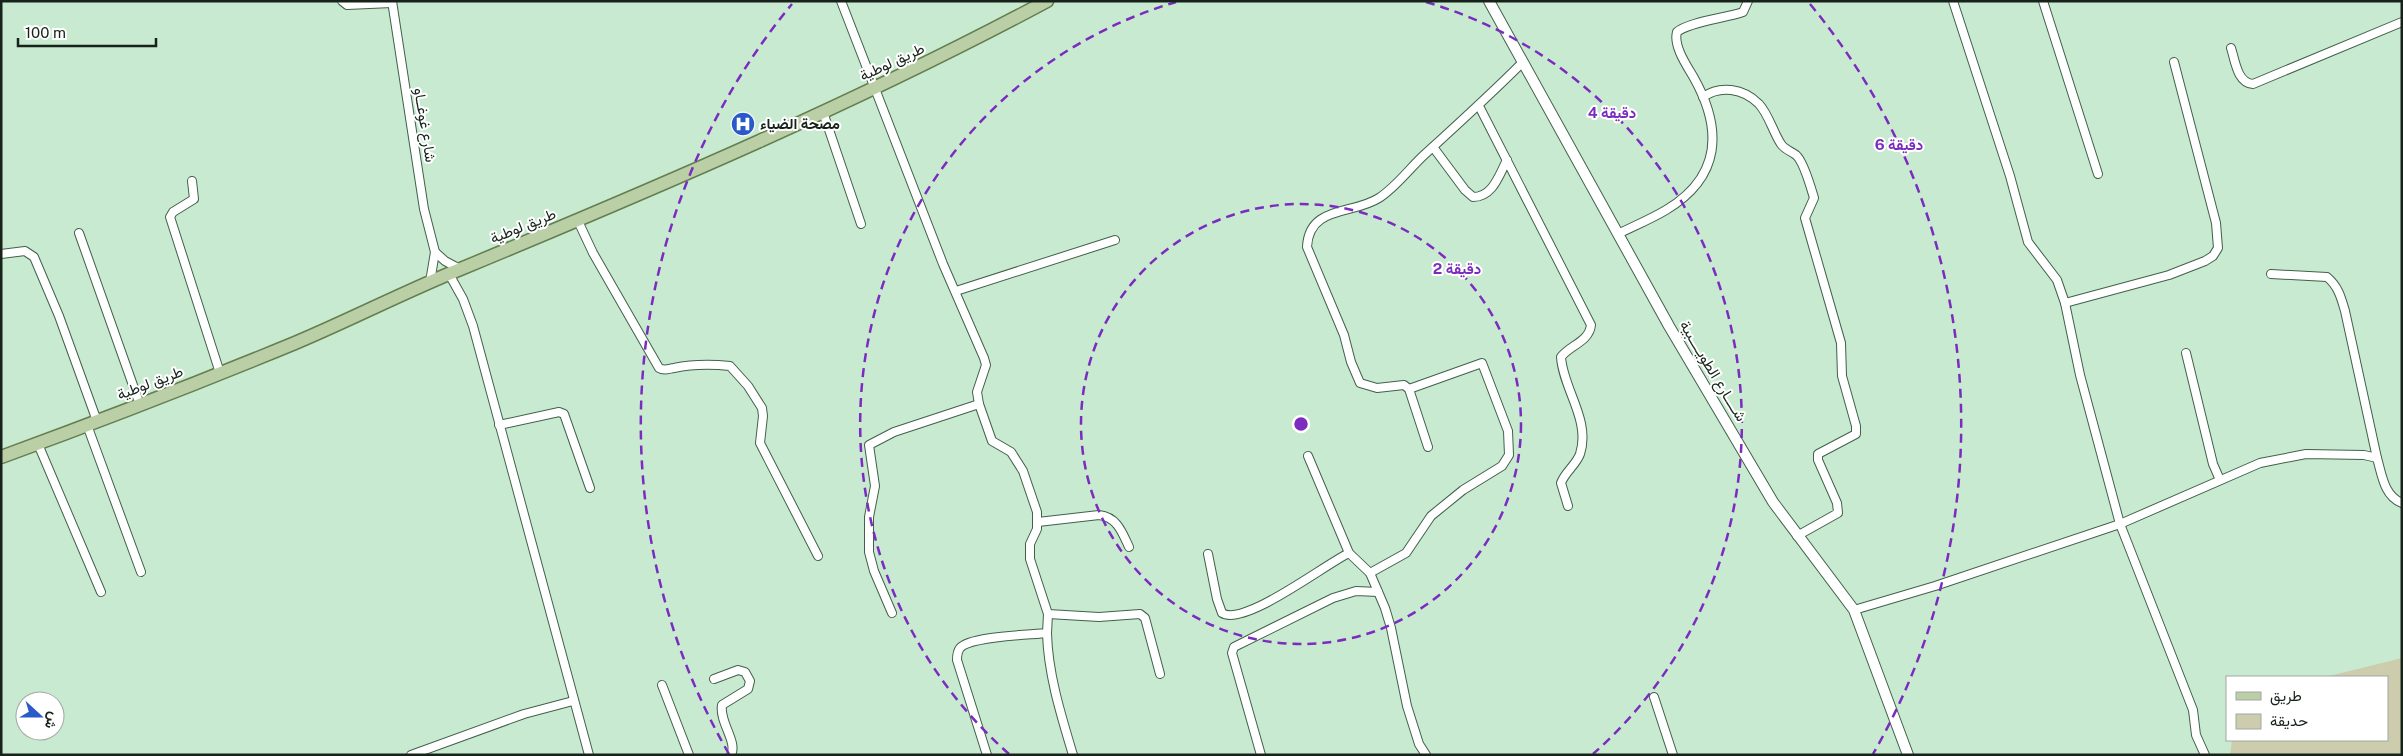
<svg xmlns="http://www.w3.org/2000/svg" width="2403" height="756" font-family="'Public Sans',Vazirmatn,sans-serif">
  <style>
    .green { fill: #cdcdad }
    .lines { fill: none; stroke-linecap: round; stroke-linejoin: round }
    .minor-casing { stroke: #42604a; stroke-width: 10 }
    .tertiary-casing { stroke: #42604a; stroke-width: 12 }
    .primary-casing { stroke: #647e4f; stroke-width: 15 }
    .minor { stroke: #fff; stroke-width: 8 }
    .tertiary { stroke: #fff; stroke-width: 10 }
    .primary { stroke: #bbcfa7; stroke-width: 12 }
    .ring { fill: none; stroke: #7b2cbf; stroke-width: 2.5; stroke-dasharray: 9 6 }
    .labels { text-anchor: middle; stroke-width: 4; stroke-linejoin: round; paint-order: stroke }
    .street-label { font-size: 15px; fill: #17231a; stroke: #fff }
    .poi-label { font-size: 15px; font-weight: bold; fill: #17231a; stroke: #fff; text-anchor: start }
    .centre { fill: #7b2cbf; stroke: #fff; stroke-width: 2.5 }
    .ring-label { font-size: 15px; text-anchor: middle; font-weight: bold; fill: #7b2cbf; stroke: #fff; stroke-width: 4; stroke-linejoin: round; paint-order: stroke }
  </style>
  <rect width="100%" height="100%" fill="#c8ead0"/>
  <path class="green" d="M 2402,658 L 2402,755 L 2230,755 L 2232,740 L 2387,740 L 2387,677 L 2325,677 Z"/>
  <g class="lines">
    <g class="minor-casing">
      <g id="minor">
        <path d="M 342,1 L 347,5 L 392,3"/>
        <path d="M 392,1 L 424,209 L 435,252 L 430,282"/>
        <path d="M 841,1 L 943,264 L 984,358 L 986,365 L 977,392 L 979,404 L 992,441 L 1011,452 L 1023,471 L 1037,512 L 1037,529 L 1030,544 L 1030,559 L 1048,614 L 1099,617 L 1140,614 L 1145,618 L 1160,674"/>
        <path d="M 1953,1 L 2010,176 L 2028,242 L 2057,280 L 2065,303 L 2080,375 L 2120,524 L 2193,710 L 2196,735 L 2205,755"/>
        <path d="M 2043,1 L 2098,174"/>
        <path d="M 2231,48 C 2235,60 2237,83 2253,84 L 2402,22"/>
        <path d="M 1703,97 C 1720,85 1743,88 1759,104 C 1769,115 1773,132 1781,144 C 1785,150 1791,151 1796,155 C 1804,162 1811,188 1814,198 L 1805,218 L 1841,343 L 1842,376 L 1856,426 L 1856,434 L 1818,454 L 1818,460 L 1837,503 L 1838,513 L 1797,536"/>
        <path d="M 1479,106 L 1591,325 C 1589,342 1570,345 1561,357 C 1563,389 1591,420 1580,454 C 1576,465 1565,472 1561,483 L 1568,506"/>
        <path d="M 823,112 L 861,224"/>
        <path d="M 1433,147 L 1465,190 L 1473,197 C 1493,197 1499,175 1507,160"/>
        <path d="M 192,181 L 194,199 L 173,212 L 170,217 L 220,373"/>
        <path d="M 578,221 L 593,253 L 659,368 C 664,371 668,369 674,368 C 693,364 710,364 730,366 L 748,386 L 762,408 L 763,416 L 760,443 L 818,556"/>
        <path d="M 79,233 L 140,405"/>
        <path d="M 1618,234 C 1634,226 1651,219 1666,210 C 1721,177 1723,130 1694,78 C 1687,66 1673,46 1677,32 C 1688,22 1726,18 1743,12 L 1748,1"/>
        <path d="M 435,252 L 445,261 L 460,269"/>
        <path d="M 1,254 L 25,251 L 34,257 L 59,316 L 97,421"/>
        <path d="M 449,274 L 463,299 L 473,326 L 589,755"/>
        <path d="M 2271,274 L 2327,277 C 2338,286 2341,297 2345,311 L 2377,458"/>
        <path d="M 956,291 L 1115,240"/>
        <path d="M 2065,303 L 2169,275 L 2205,261 L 2213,256 L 2218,248 L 2216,223 L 2174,62"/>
        <path d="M 2186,353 L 2213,464 L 2220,480"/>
        <path d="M 87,425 L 141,572"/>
        <path d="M 499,425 L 559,412 L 564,414 L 590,488"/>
        <path d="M 38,444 L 101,592"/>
        <path d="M 1428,447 L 1409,389 L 1404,385 L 1377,388 L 1360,383 L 1351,362 L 1344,335 L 1307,247 C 1309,205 1353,215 1379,198 C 1396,187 1409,169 1424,155 C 1457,125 1490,95 1522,63"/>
        <path d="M 1308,456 L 1349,553 L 1370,573 L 1385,608 L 1391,628 L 1407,706 L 1419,744 L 1426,755"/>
        <path d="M 1038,522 L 1099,515 C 1117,517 1122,532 1129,547"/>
        <path d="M 1208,554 L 1217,599 L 1222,613 C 1244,627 1324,565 1349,553"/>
        <path d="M 1370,573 L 1406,553 L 1431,516 L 1463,490 L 1502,466 L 1509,455 L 1508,431 L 1482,363 L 1409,389"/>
        <path d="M 1854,610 L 1935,586 L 2120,524 L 2260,463 L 2306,454 L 2364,455 L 2377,458 C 2382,475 2384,496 2402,503"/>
        <path d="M 892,613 L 874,571 L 869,552 L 869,517 L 875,486 L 869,445 L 894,432 L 979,404"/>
        <path d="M 1047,633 C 1048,674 1061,715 1073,755"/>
        <path d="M 714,679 L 738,670 L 745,672 L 750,681 L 748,689 L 722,705 C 719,722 738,742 731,755"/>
        <path d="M 662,685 L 689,755"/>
        <path d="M 1654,697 L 1673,755"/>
        <path d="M 411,755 L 524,714 L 573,701"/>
        <path d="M 987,755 L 957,660 C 957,656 957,652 960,648 C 970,636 1030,635 1047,633 L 1048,614"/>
        <path d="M 1261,755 L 1232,653 L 1234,647 L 1333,598 L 1356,591 L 1378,592"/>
      </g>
    </g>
    <g class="tertiary-casing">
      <path id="tertiary" d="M 1489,1 L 1669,326 L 1773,502 L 1854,610 L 1908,755"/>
    </g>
    <g class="primary-casing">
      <path id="primary" d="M 1,457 C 100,421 198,383 295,343 C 352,319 406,291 463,268 C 661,186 858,102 1047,1"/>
    </g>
    <use href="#minor" class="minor"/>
    <use href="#tertiary" class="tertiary"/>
    <use href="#primary" class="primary"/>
  </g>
  <g class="ring">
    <circle cx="1301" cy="424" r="220"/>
    <path d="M1009 754A440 440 0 0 1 1176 2M1426 2A440 440 0 0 1 1593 754"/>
    <path d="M729 754A660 660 0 0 1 792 4M1810 4A660 660 0 0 1 1873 754"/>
  </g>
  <defs>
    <g id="hospital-disc" transform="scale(1.25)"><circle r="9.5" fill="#2a5ac8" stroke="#fff"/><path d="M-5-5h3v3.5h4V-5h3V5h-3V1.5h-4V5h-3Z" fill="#fff"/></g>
  </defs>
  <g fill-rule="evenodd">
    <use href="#hospital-disc" x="743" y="124"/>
  </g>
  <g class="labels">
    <g class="street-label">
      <text transform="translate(892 62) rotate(-25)" y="5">طريق لوطية</text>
      <text transform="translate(425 125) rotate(81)" y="5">شارع غوغــاو</text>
      <text transform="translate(523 226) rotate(-22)" y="5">طريق لوطية</text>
      <text transform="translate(1713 371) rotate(59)" y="5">شــــارع الطويــــبية</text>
      <text transform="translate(150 383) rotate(-21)" y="5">طريق لوطية</text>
    </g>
    <g class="poi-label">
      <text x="760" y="129">مصحة الضياء</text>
    </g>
  </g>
  <circle cx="1301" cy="424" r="8" class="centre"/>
  <g class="ring-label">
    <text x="1612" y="118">4 دقيقة</text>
    <text x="1899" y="150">6 دقيقة</text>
    <text x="1457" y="274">2 دقيقة</text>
  </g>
  <rect width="2403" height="756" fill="none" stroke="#17231a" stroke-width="5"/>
  <rect x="2226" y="676" width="162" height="65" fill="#ffffff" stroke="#a2a7a3"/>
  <rect x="2236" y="692" width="25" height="8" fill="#bbcfa7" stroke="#a2a7a3"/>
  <text x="2270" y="701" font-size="15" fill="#17231a">طريق</text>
  <rect x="2236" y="714" width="25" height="15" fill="#cdcdad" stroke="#a2a7a3"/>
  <text x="2270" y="726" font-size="15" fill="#17231a">حديقة</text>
  <g transform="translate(40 716) rotate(111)"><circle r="24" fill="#ffffff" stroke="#a2a7a3"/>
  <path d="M0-4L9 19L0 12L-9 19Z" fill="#2a5ac8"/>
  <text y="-8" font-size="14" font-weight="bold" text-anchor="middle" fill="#17231a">ش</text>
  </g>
  <path d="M18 38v8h138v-8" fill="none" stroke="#17231a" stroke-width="2.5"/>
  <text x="25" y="38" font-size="15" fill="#17231a" stroke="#ffffff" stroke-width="4" paint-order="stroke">100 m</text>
</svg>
